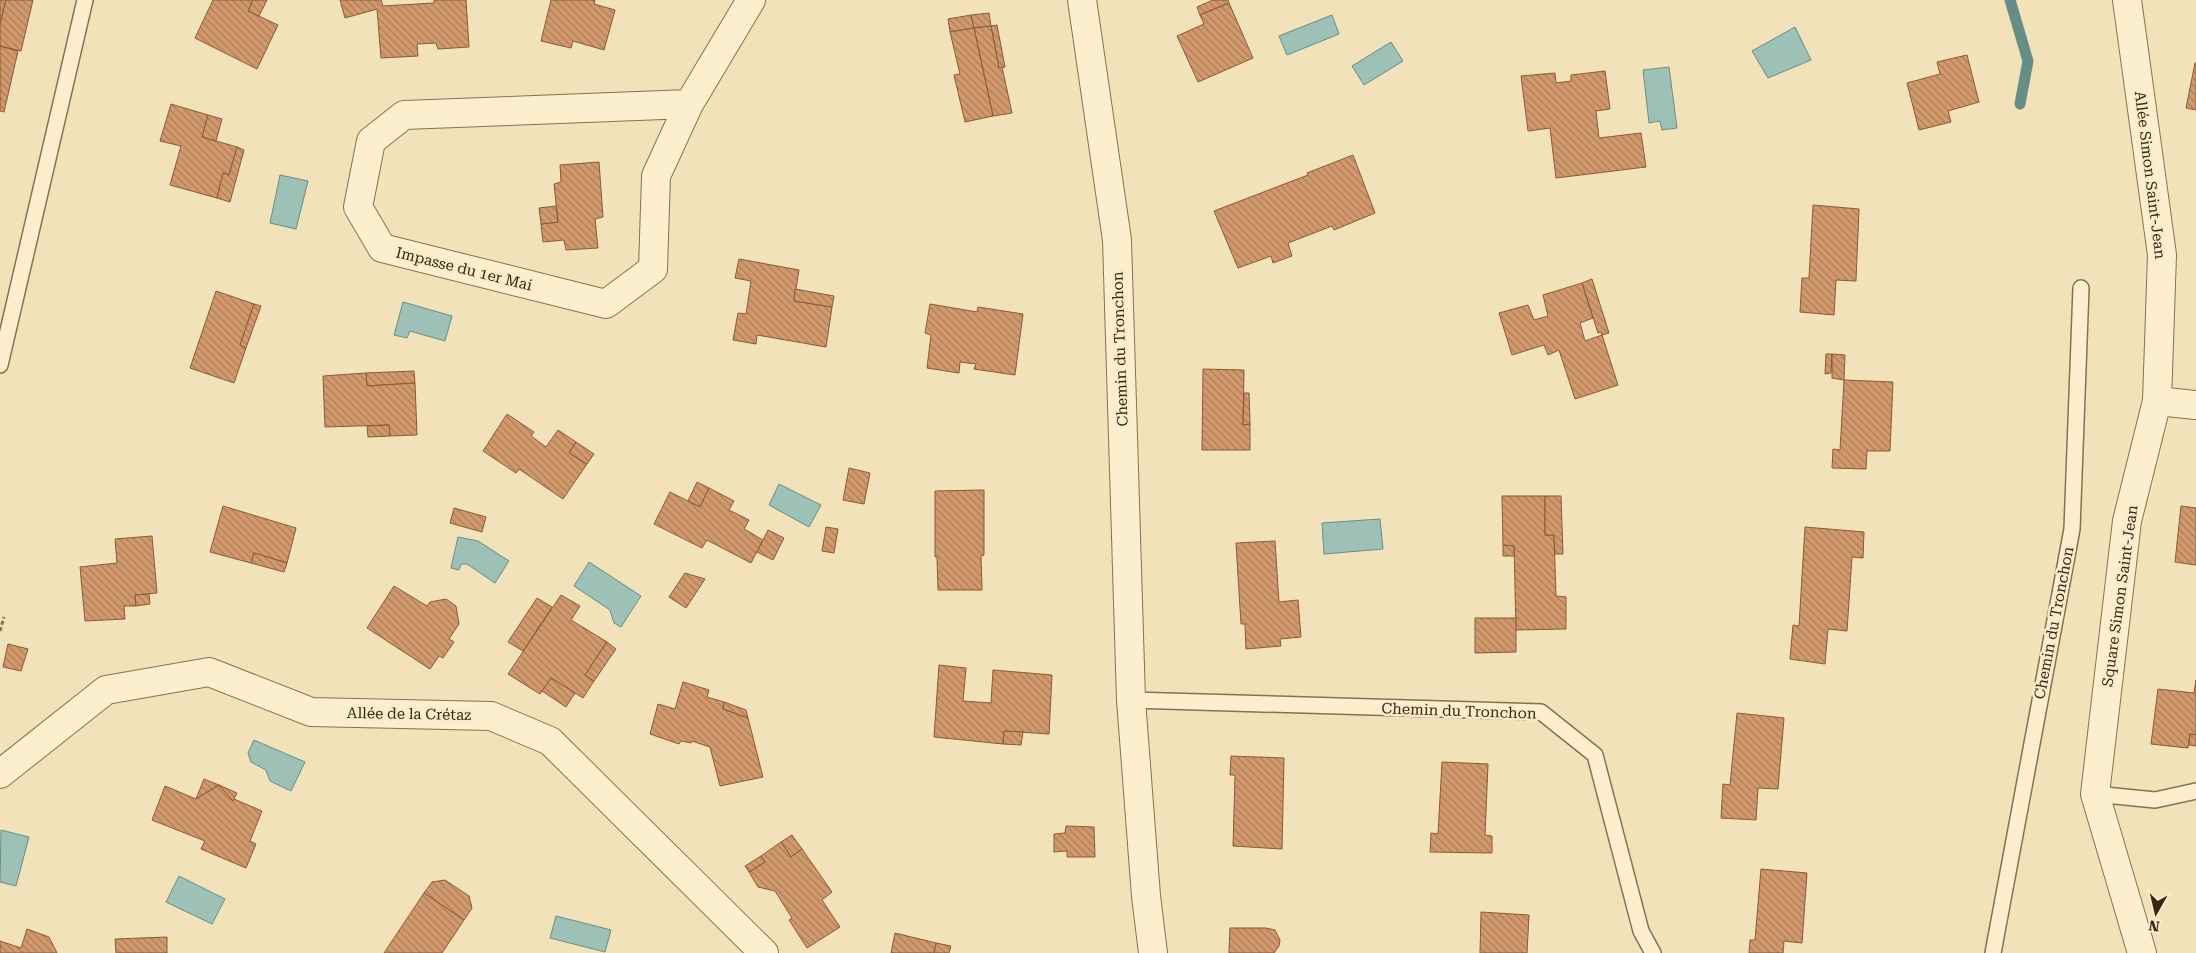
<svg xmlns="http://www.w3.org/2000/svg" width="2196" height="953" font-family="'Roboto Serif',serif">
  <style>
    .water { fill: #9ec1b7; stroke: #668e85 }
    .lines { fill: none; stroke-linecap: round; stroke-linejoin: round }
    .stream { stroke: #668e85; stroke-width: 11 }
    .building { fill: url(#building-back-hatch); stroke: #895a37 }
    .service-casing { stroke: #887153; stroke-width: 18 }
    .minor-casing { stroke: #887153; stroke-width: 30 }
    .path { stroke: #887153; stroke-width: 3; stroke-dasharray: 4 2.5; stroke-linecap: butt }
    .service { stroke: #fbefcd; stroke-width: 15 }
    .minor { stroke: #fbefcd; stroke-width: 28 }
    .labels { text-anchor: middle; stroke-width: 5; stroke-linejoin: round; paint-order: stroke }
    .street-label { font-size: 15px; fill: #362819; stroke: #f8ecc9 }
  </style>
  <defs>
    <pattern id="building-back-hatch" width="6" height="6" patternUnits="userSpaceOnUse" patternTransform="scale(1.25)"><rect width="6" height="6" fill="#d2996c"/><path d="M-1 5l2 2M0 0l6 6M5-1l2 2" fill="none" stroke="#ab7d58"/></pattern>
  </defs>
  <rect width="100%" height="100%" fill="#f1e2b9"/>
  <g class="water">
    <path d="M 1332,15 L 1339,34 L 1287,55 L 1279,36 Z"/>
    <path d="M 1795,27 L 1811,60 L 1768,78 L 1752,51 Z"/>
    <path d="M 1391,42 L 1403,61 L 1364,85 L 1352,66 Z"/>
    <path d="M 1669,67 L 1677,128 L 1662,130 L 1660,121 L 1649,123 L 1643,70 Z"/>
    <path d="M 280,175 L 308,181 L 296,229 L 270,223 Z"/>
    <path d="M 403,302 L 452,316 L 445,341 L 410,331 L 407,338 L 394,335 Z"/>
    <path d="M 779,484 L 821,505 L 809,527 L 769,505 Z"/>
    <path d="M 1380,519 L 1383,549 L 1324,554 L 1322,523 Z"/>
    <path d="M 458,537 L 478,541 L 509,561 L 495,583 L 467,564 L 461,564 L 459,570 L 451,568 Z"/>
    <path d="M 589,562 L 641,596 L 621,627 L 614,623 L 610,610 L 574,586 Z"/>
    <path d="M 254,740 L 305,762 L 291,791 L 270,781 L 266,770 L 251,762 L 248,753 Z"/>
    <path d="M 1,830 L 29,837 L 16,886 L 0,882 Z"/>
    <path d="M 179,876 L 225,899 L 212,924 L 166,902 Z"/>
    <path d="M 556,916 L 611,930 L 605,952 L 550,938 Z"/>
  </g>
  <g class="lines">
    <path class="stream" d="M 2010,0 L 2028,61 L 2020,104"/>
  </g>
  <g class="building">
    <path d="M 0,0 L 6,0 L 0,24 Z"/>
    <path d="M 6,0 L 33,0 L 21,51 L 0,46 L 0,24 Z"/>
    <path d="M 213,0 L 253,0 L 248,11 L 278,25 L 257,69 L 195,38 Z"/>
    <path d="M 253,0 L 267,0 L 259,16 L 248,11 Z"/>
    <path d="M 340,0 L 381,0 L 383,6 L 434,3 L 434,0 L 466,0 L 469,47 L 438,49 L 436,43 L 417,44 L 418,56 L 381,58 L 377,9 L 345,18 Z"/>
    <path d="M 551,0 L 595,0 L 594,4 L 615,10 L 604,50 L 573,41 L 571,48 L 541,41 Z"/>
    <path d="M 1213,0 L 1228,0 L 1229,3 L 1200,15 L 1197,7 Z"/>
    <path d="M 1229,3 L 1253,58 L 1198,82 L 1177,36 L 1204,24 L 1200,15 Z"/>
    <path d="M 989,13 L 991,26 L 974,28 L 971,15 Z"/>
    <path d="M 971,15 L 974,28 L 950,32 L 948,19 Z"/>
    <path d="M 997,25 L 1005,67 L 999,68 L 991,26 Z"/>
    <path d="M 991,26 L 999,68 L 1002,67 L 1012,113 L 993,116 L 974,28 Z"/>
    <path d="M 974,28 L 993,116 L 965,122 L 954,75 L 960,74 L 950,32 Z"/>
    <path d="M 0,46 L 18,51 L 4,112 L 0,111 Z"/>
    <path d="M 1967,55 L 1979,102 L 1948,111 L 1951,122 L 1919,130 L 1907,83 L 1940,74 L 1937,62 Z"/>
    <path d="M 2195,63 L 2196,63 L 2196,110 L 2186,108 Z"/>
    <path d="M 1605,71 L 1610,109 L 1596,111 L 1599,138 L 1641,133 L 1646,167 L 1556,178 L 1550,128 L 1528,131 L 1521,76 L 1555,73 L 1556,83 L 1571,81 L 1571,75 Z"/>
    <path d="M 171,104 L 208,115 L 202,137 L 237,147 L 229,175 L 223,173 L 217,198 L 170,185 L 181,146 L 160,141 Z"/>
    <path d="M 208,115 L 222,119 L 216,141 L 202,137 Z"/>
    <path d="M 237,147 L 244,150 L 230,202 L 217,198 L 223,173 L 229,175 Z"/>
    <path d="M 1353,155 L 1375,213 L 1334,230 L 1332,226 L 1288,243 L 1292,256 L 1273,263 L 1271,256 L 1238,268 L 1214,211 L 1308,175 L 1307,173 Z"/>
    <path d="M 599,162 L 603,217 L 595,219 L 598,248 L 566,250 L 564,240 L 543,242 L 541,224 L 558,222 L 554,184 L 561,182 L 560,165 Z"/>
    <path d="M 1813,205 L 1859,209 L 1856,281 L 1836,280 L 1834,315 L 1800,312 L 1802,278 L 1809,278 Z"/>
    <path d="M 556,206 L 558,222 L 541,224 L 539,208 Z"/>
    <path d="M 739,259 L 799,270 L 794,301 L 832,307 L 826,347 L 757,335 L 756,344 L 733,340 L 738,313 L 746,314 L 751,281 L 735,278 Z"/>
    <path d="M 1592,279 L 1609,333 L 1602,335 L 1601,332 L 1598,333 L 1582,283 Z"/>
    <path d="M 1582,283 L 1593,318 L 1580,323 L 1585,341 L 1602,335 L 1618,385 L 1575,399 L 1559,350 L 1548,355 L 1544,345 L 1512,355 L 1499,313 L 1528,305 L 1534,320 L 1548,316 L 1543,295 Z"/>
    <path d="M 795,289 L 834,296 L 832,307 L 794,301 Z"/>
    <path d="M 216,291 L 254,304 L 240,345 L 246,348 L 234,383 L 190,368 Z"/>
    <path d="M 254,304 L 261,306 L 246,348 L 240,345 Z"/>
    <path d="M 930,304 L 977,312 L 978,307 L 1023,314 L 1015,375 L 974,369 L 976,364 L 960,362 L 959,373 L 927,368 L 931,335 L 925,333 Z"/>
    <path d="M 1826,354 L 1832,354 L 1831,373 L 1825,374 Z"/>
    <path d="M 1832,354 L 1845,355 L 1844,380 L 1832,378 Z"/>
    <path d="M 1203,369 L 1244,370 L 1243,425 L 1250,424 L 1250,450 L 1202,450 Z"/>
    <path d="M 414,371 L 415,383 L 367,386 L 366,373 Z"/>
    <path d="M 366,373 L 367,386 L 415,383 L 417,435 L 390,436 L 389,425 L 325,427 L 323,376 Z"/>
    <path d="M 1844,380 L 1893,382 L 1890,451 L 1867,451 L 1866,469 L 1832,468 L 1833,449 L 1840,450 Z"/>
    <path d="M 1244,393 L 1249,393 L 1250,424 L 1243,425 Z"/>
    <path d="M 507,414 L 534,432 L 531,436 L 546,447 L 558,430 L 576,442 L 569,453 L 587,464 L 563,499 L 519,469 L 516,473 L 483,451 Z"/>
    <path d="M 389,425 L 390,436 L 368,437 L 367,426 Z"/>
    <path d="M 576,442 L 594,454 L 587,464 L 569,453 Z"/>
    <path d="M 849,468 L 870,473 L 864,504 L 843,500 Z"/>
    <path d="M 697,482 L 709,488 L 700,507 L 688,501 Z"/>
    <path d="M 709,488 L 734,501 L 729,510 L 749,520 L 744,529 L 763,540 L 751,563 L 707,540 L 702,548 L 654,524 L 670,492 L 700,507 Z"/>
    <path d="M 984,490 L 984,555 L 981,556 L 982,590 L 938,590 L 937,557 L 935,557 L 935,491 Z"/>
    <path d="M 1502,496 L 1545,496 L 1545,535 L 1554,535 L 1556,596 L 1566,597 L 1566,629 L 1516,630 L 1514,546 L 1503,545 Z"/>
    <path d="M 1545,496 L 1561,496 L 1563,554 L 1555,554 L 1554,535 L 1545,535 Z"/>
    <path d="M 223,506 L 296,528 L 287,563 L 254,553 L 251,563 L 210,552 Z"/>
    <path d="M 2181,506 L 2196,508 L 2196,565 L 2175,562 Z"/>
    <path d="M 454,508 L 486,517 L 482,532 L 450,523 Z"/>
    <path d="M 826,527 L 838,529 L 834,553 L 822,551 Z"/>
    <path d="M 1805,527 L 1864,532 L 1863,558 L 1852,557 L 1847,631 L 1828,629 L 1825,664 L 1790,659 L 1793,625 L 1799,626 Z"/>
    <path d="M 768,530 L 784,538 L 773,560 L 757,552 Z"/>
    <path d="M 152,536 L 157,593 L 135,595 L 136,606 L 124,606 L 125,619 L 85,621 L 80,567 L 117,563 L 115,539 Z"/>
    <path d="M 1275,541 L 1279,602 L 1298,600 L 1301,637 L 1280,639 L 1281,646 L 1246,649 L 1245,624 L 1241,624 L 1236,543 Z"/>
    <path d="M 1503,545 L 1514,546 L 1514,556 L 1503,556 Z"/>
    <path d="M 254,553 L 287,563 L 284,572 L 251,563 Z"/>
    <path d="M 685,573 L 705,579 L 686,608 L 669,597 Z"/>
    <path d="M 394,586 L 427,606 L 430,602 L 446,599 L 456,606 L 459,624 L 449,639 L 454,642 L 443,658 L 439,656 L 430,669 L 367,628 Z"/>
    <path d="M 149,594 L 150,604 L 136,606 L 135,595 Z"/>
    <path d="M 561,595 L 580,606 L 571,620 L 607,642 L 585,675 L 594,681 L 583,698 L 551,678 L 540,694 L 508,674 Z"/>
    <path d="M 537,598 L 552,607 L 523,651 L 508,642 Z"/>
    <path d="M 1475,618 L 1516,618 L 1516,652 L 1475,653 Z"/>
    <path d="M 607,642 L 616,649 L 594,681 L 585,675 Z"/>
    <path d="M 8,644 L 28,649 L 21,671 L 3,667 Z"/>
    <path d="M 939,665 L 966,668 L 963,701 L 991,703 L 993,670 L 1052,675 L 1049,734 L 1004,731 L 1003,744 L 934,737 Z"/>
    <path d="M 551,678 L 575,693 L 566,707 L 542,691 Z"/>
    <path d="M 2196,680 L 2196,735 L 2190,734 L 2188,748 L 2151,744 L 2158,689 L 2194,693 Z"/>
    <path d="M 683,682 L 709,690 L 707,697 L 724,702 L 723,709 L 748,718 L 763,777 L 720,786 L 710,747 L 692,741 L 691,743 L 681,741 L 679,744 L 650,734 L 658,704 L 675,709 Z"/>
    <path d="M 724,702 L 746,710 L 748,718 L 723,709 Z"/>
    <path d="M 1737,713 L 1784,718 L 1778,789 L 1758,788 L 1756,820 L 1721,818 L 1723,784 L 1730,785 Z"/>
    <path d="M 1004,731 L 1023,732 L 1021,745 L 1003,744 Z"/>
    <path d="M 2190,734 L 2196,735 L 2196,746 L 2189,745 Z"/>
    <path d="M 1231,756 L 1284,758 L 1282,849 L 1233,846 L 1235,775 L 1230,775 Z"/>
    <path d="M 1442,762 L 1488,764 L 1485,835 L 1492,836 L 1492,853 L 1430,852 L 1431,833 L 1438,834 Z"/>
    <path d="M 204,779 L 219,785 L 196,799 Z"/>
    <path d="M 219,785 L 233,801 L 234,799 L 262,811 L 250,841 L 256,844 L 246,868 L 201,849 L 205,841 L 152,820 L 165,786 L 196,799 Z"/>
    <path d="M 219,785 L 237,793 L 233,801 Z"/>
    <path d="M 1066,826 L 1094,827 L 1095,857 L 1067,857 L 1067,851 L 1054,852 L 1054,834 L 1065,833 Z"/>
    <path d="M 792,835 L 802,849 L 791,857 L 781,842 Z"/>
    <path d="M 781,842 L 791,857 L 802,849 L 832,892 L 822,900 L 840,927 L 807,948 L 789,920 L 792,918 L 775,891 L 758,887 L 749,872 L 765,862 L 761,856 Z"/>
    <path d="M 761,856 L 765,862 L 749,872 L 745,866 Z"/>
    <path d="M 1761,869 L 1807,873 L 1802,943 L 1784,941 L 1783,953 L 1749,953 L 1750,940 L 1755,940 Z"/>
    <path d="M 445,880 L 469,896 L 472,908 L 464,920 L 424,893 L 432,882 Z"/>
    <path d="M 424,893 L 464,920 L 442,953 L 384,953 Z"/>
    <path d="M 1481,912 L 1529,915 L 1527,953 L 1480,953 Z"/>
    <path d="M 1230,928 L 1266,928 L 1275,930 L 1280,940 L 1279,946 L 1274,953 L 1229,953 Z"/>
    <path d="M 27,929 L 49,937 L 57,953 L 0,953 L 0,941 L 21,948 Z"/>
    <path d="M 895,933 L 936,943 L 934,953 L 891,953 Z"/>
    <path d="M 167,937 L 167,953 L 116,953 L 115,939 Z"/>
    <path d="M 936,943 L 951,946 L 949,953 L 934,953 Z"/>
  </g>
  <g class="lines">
    <g class="service-casing">
      <g id="service">
        <path d="M 0,365 L 85,0"/>
        <path d="M 1131,700 L 1541,712 L 1595,755 L 1641,931 L 1653,953"/>
        <path d="M 2095,794 L 2155,800 L 2196,791"/>
        <path d="M 1993,953 L 2072,529 L 2081,288"/>
      </g>
    </g>
    <g class="minor-casing">
      <g id="minor">
        <path d="M 1082,0 L 1117,240 L 1131,700 L 1146,896 L 1153,953"/>
        <path d="M 2127,0 L 2162,255 L 2157,401 L 2127,521 L 2095,794 L 2142,953"/>
        <path d="M 689,104 L 404,115 L 371,141 L 358,207 L 382,248 L 606,304 L 653,269 L 656,176 L 689,104 L 751,0"/>
        <path d="M 2157,401 L 2196,405"/>
        <path d="M 0,774 L 106,690 L 209,672 L 311,712 L 491,716 L 550,741 L 764,953"/>
      </g>
    </g>
    <path class="path" d="M 0,631 L 4,617"/>
    <use href="#service" class="service"/>
    <use href="#minor" class="minor"/>
  </g>
  <g class="labels">
    <g class="street-label">
      <text transform="translate(2150 175) rotate(83)" y="5">Allée Simon Saint-Jean</text>
      <text transform="translate(464 269) rotate(14)" y="5">Impasse du 1er Mai</text>
      <text transform="translate(1120 349) rotate(-92)" y="5">Chemin du Tronchon</text>
      <text transform="translate(2120 596) rotate(-82)" y="5">Square Simon Saint-Jean</text>
      <text transform="translate(2054 623) rotate(-79)" y="5">Chemin du Tronchon</text>
      <text transform="translate(1459 711) rotate(2)" y="5">Chemin du Tronchon</text>
      <text transform="translate(409 714) rotate(1)" y="5">Allée de la Crétaz</text>
    </g>
  </g>
  <g transform="translate(2156 913) rotate(188)" stroke="#f8ecc9" stroke-width="4" paint-order="stroke">
  <path d="M0-4L9 19L0 12L-9 19Z" fill="#362819"/>
  <text y="-8" font-size="14" font-weight="bold" text-anchor="middle" fill="#362819">N</text>
  </g>
</svg>
